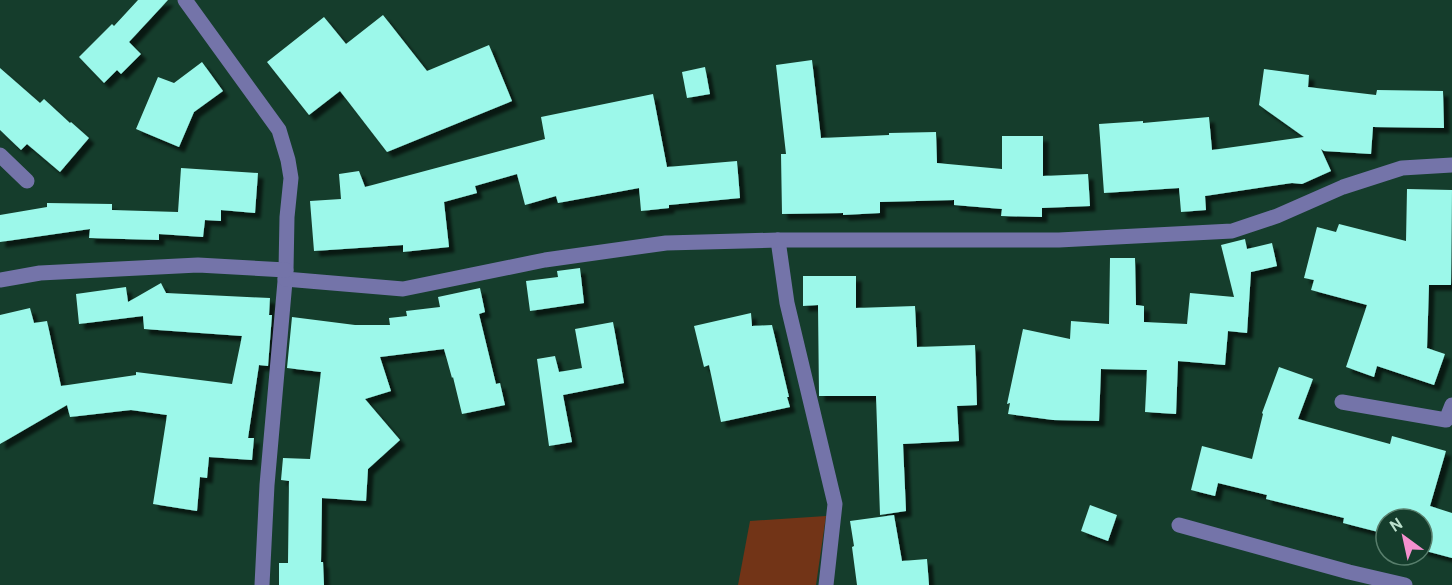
<svg xmlns="http://www.w3.org/2000/svg" width="1452" height="585" font-family="Overpass,sans-serif">
  <style>
    .green { fill: #723417 }
    .building { fill: #9cf8ea; filter: url(#shadow) }
    .lines { fill: none; stroke-linecap: round; stroke-linejoin: round }
    .minor { stroke: #7474a9; stroke-width: 15 }
  </style>
  <defs>
    <filter id="shadow"><feDropShadow dx="5.5" dy="5.5" stdDeviation="1.5" flood-color="#0009"/></filter>
  </defs>
  <rect width="100%" height="100%" fill="#153d2c"/>
  <path class="green" d="M 826,516 L 816,585 L 738,585 L 750,521 Z"/>
  <g class="building">
    <path d="M 138,0 L 168,0 L 129,42 L 141,54 L 121,74 L 117,70 L 104,83 L 79,57 L 112,24 L 114,26 Z"/>
    <path d="M 383,15 L 427,71 L 489,45 L 512,101 L 387,152 L 340,91 L 309,115 L 267,62 L 324,17 L 346,44 Z"/>
    <path d="M 812,60 L 821,138 L 889,135 L 889,133 L 936,132 L 937,163 L 1002,169 L 1002,136 L 1043,136 L 1043,176 L 1088,174 L 1090,206 L 1042,208 L 1042,217 L 1001,216 L 1002,209 L 954,205 L 954,200 L 880,202 L 880,213 L 843,215 L 843,213 L 782,214 L 781,154 L 786,154 L 776,65 Z"/>
    <path d="M 202,62 L 223,91 L 194,112 L 179,147 L 136,129 L 158,77 L 174,83 Z"/>
    <path d="M 705,67 L 710,94 L 687,98 L 682,72 Z"/>
    <path d="M 0,68 L 40,103 L 44,99 L 70,123 L 71,122 L 89,138 L 60,172 L 27,144 L 21,150 L 0,130 Z"/>
    <path d="M 1264,69 L 1309,75 L 1308,87 L 1376,95 L 1377,90 L 1443,91 L 1444,128 L 1373,127 L 1371,154 L 1324,151 L 1321,149 L 1331,171 L 1302,184 L 1292,183 L 1205,196 L 1206,210 L 1181,212 L 1179,188 L 1104,193 L 1099,124 L 1143,121 L 1143,123 L 1209,117 L 1212,150 L 1304,137 L 1259,105 Z"/>
    <path d="M 653,94 L 667,167 L 737,161 L 740,198 L 669,205 L 669,208 L 641,211 L 639,188 L 558,203 L 556,196 L 525,205 L 517,174 L 475,186 L 477,193 L 444,202 L 449,247 L 403,252 L 403,245 L 314,251 L 310,201 L 341,199 L 339,174 L 359,171 L 365,187 L 545,139 L 541,117 Z"/>
    <path d="M 181,168 L 258,173 L 255,213 L 221,210 L 221,221 L 205,220 L 203,237 L 159,234 L 159,240 L 89,238 L 90,229 L 0,242 L 0,215 L 47,207 L 47,203 L 112,204 L 112,210 L 178,212 Z"/>
    <path d="M 1407,189 L 1452,190 L 1451,285 L 1429,285 L 1427,348 L 1445,354 L 1434,385 L 1377,366 L 1374,377 L 1346,367 L 1367,305 L 1311,290 L 1314,280 L 1304,278 L 1317,227 L 1336,232 L 1339,224 L 1406,241 Z"/>
    <path d="M 1245,239 L 1247,249 L 1272,243 L 1277,266 L 1251,272 L 1247,333 L 1228,331 L 1225,365 L 1178,361 L 1176,414 L 1145,412 L 1147,370 L 1101,369 L 1099,421 L 1053,420 L 1008,414 L 1010,403 L 1007,404 L 1023,329 L 1070,339 L 1071,321 L 1109,324 L 1110,258 L 1135,258 L 1136,305 L 1144,306 L 1144,322 L 1187,324 L 1190,293 L 1234,297 L 1221,245 Z"/>
    <path d="M 580,268 L 584,303 L 530,311 L 526,281 L 558,277 L 557,271 Z"/>
    <path d="M 803,276 L 856,276 L 856,308 L 915,306 L 917,347 L 975,345 L 977,405 L 957,406 L 959,441 L 903,444 L 906,511 L 880,515 L 876,396 L 819,396 L 818,305 L 803,306 Z"/>
    <path d="M 161,283 L 166,293 L 270,298 L 269,315 L 272,315 L 268,366 L 259,365 L 248,438 L 254,438 L 252,460 L 209,457 L 207,478 L 200,477 L 197,511 L 153,504 L 167,415 L 131,410 L 70,417 L 67,405 L 0,444 L 0,315 L 30,308 L 34,323 L 47,321 L 61,386 L 136,375 L 136,372 L 232,384 L 242,336 L 144,329 L 143,316 L 79,324 L 76,294 L 126,287 L 128,302 Z"/>
    <path d="M 480,288 L 485,312 L 479,314 L 496,384 L 500,383 L 505,405 L 462,414 L 453,377 L 452,378 L 444,349 L 380,357 L 391,391 L 365,399 L 400,440 L 368,469 L 366,501 L 322,498 L 321,562 L 323,562 L 324,585 L 279,585 L 279,563 L 288,563 L 289,481 L 281,480 L 283,458 L 310,459 L 321,372 L 287,368 L 292,317 L 355,325 L 390,325 L 389,318 L 407,316 L 406,311 L 440,307 L 438,297 Z"/>
    <path d="M 751,313 L 752,326 L 772,325 L 789,397 L 787,397 L 790,407 L 721,422 L 709,365 L 704,367 L 694,326 Z"/>
    <path d="M 613,322 L 624,383 L 563,395 L 572,442 L 549,446 L 537,359 L 555,356 L 559,372 L 582,368 L 575,329 Z"/>
    <path d="M 1279,367 L 1313,379 L 1298,419 L 1390,444 L 1392,436 L 1446,451 L 1430,506 L 1452,513 L 1452,558 L 1422,550 L 1422,519 L 1386,519 L 1386,534 L 1343,523 L 1344,518 L 1266,499 L 1267,495 L 1218,483 L 1215,496 L 1191,490 L 1202,446 L 1252,459 L 1263,414 L 1262,413 Z"/>
    <path d="M 1090,505 L 1117,515 L 1108,541 L 1081,531 Z"/>
    <path d="M 894,515 L 902,561 L 927,559 L 929,585 L 857,585 L 852,547 L 854,546 L 850,521 Z"/>
  </g>
  <g class="lines">
    <g class="minor">
      <path d="M 185,0 L 279,130 L 288,160 L 291,178 L 287,217 L 286,270 L 267,485 L 262,585"/>
      <path d="M 0,155 L 27,181"/>
      <path d="M 778,240 L 787,303 L 835,504 L 826,585"/>
      <path d="M 285,279 L 403,289 L 545,260 L 666,243 L 778,240 L 1059,240 L 1232,231 L 1277,216 L 1343,187 L 1402,168 L 1452,165"/>
      <path d="M 0,280 L 40,273 L 198,265 L 286,270"/>
      <path d="M 1342,402 L 1446,420 L 1452,405"/>
      <path d="M 1179,525 L 1349,572 L 1405,585"/>
    </g>
  </g>
  <g transform="translate(1404 537) rotate(327)"><circle r="28" fill="#153d2c" stroke="#587e6c" stroke-width="1.5"/>
  <path d="M0-4.5L10 22L0 15L-10 22Z" fill="#f690cf"/>
  <text y="-9" font-size="16" font-weight="bold" text-anchor="middle" fill="#bce0cd">N</text>
  </g>
</svg>
